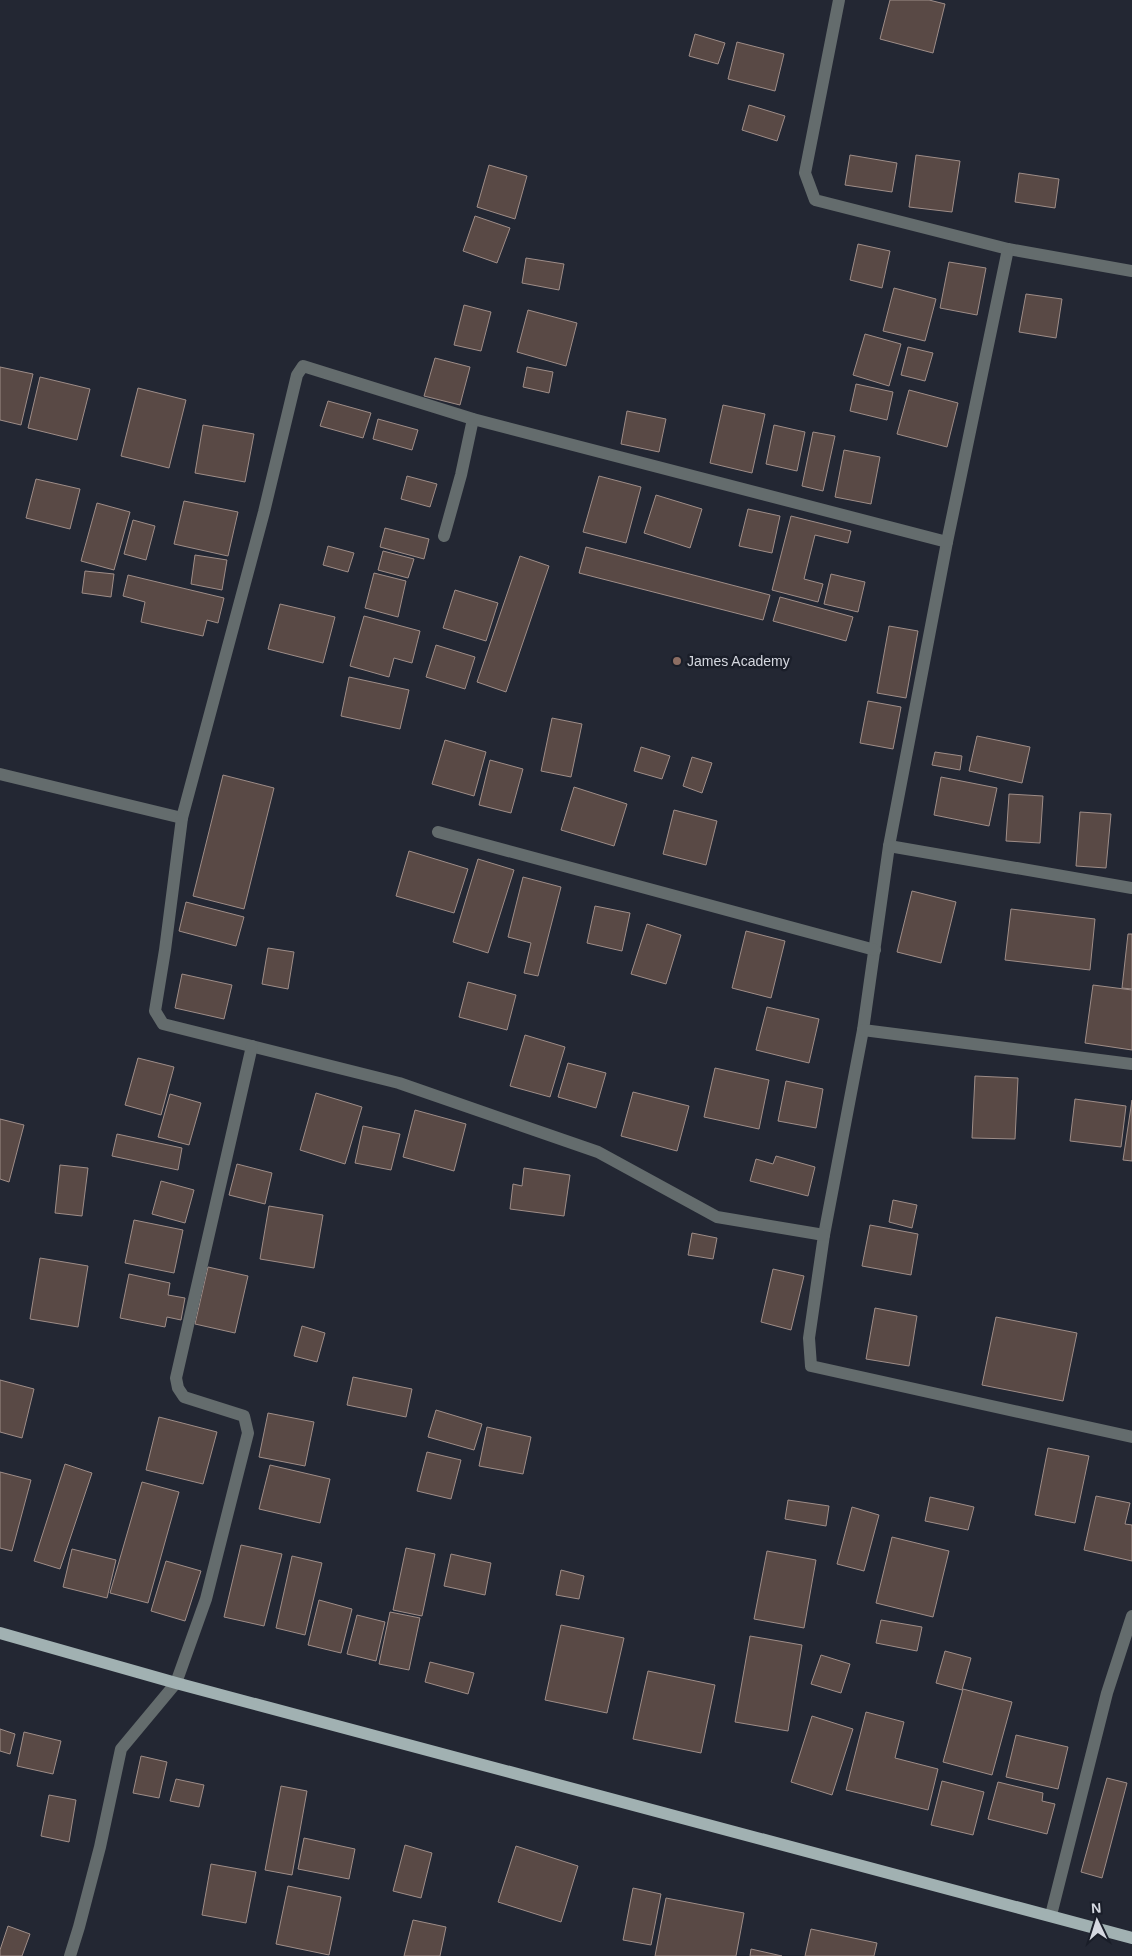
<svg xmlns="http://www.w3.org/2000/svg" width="1132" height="1956" font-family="Helvetica,sans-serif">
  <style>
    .building { fill: #594945; stroke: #9e8d88 }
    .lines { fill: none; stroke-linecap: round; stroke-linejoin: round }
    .minor { stroke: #646c6d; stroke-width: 12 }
    .major { stroke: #a1b1b2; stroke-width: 12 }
    .education-dot { fill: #8d6e63; stroke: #1a1e29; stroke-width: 2 }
    .labels { text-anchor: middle; stroke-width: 5; stroke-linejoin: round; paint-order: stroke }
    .poi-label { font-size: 14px; fill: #d5d8e0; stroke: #1a1e29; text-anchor: start }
  </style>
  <rect width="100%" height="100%" fill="#232733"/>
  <g class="building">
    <path d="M 890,0 L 929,0 L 945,4 L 933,53 L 880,39 Z"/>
    <path d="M 695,34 L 725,43 L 718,64 L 689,56 Z"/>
    <path d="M 737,42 L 784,54 L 775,91 L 728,79 Z"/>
    <path d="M 749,105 L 785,116 L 777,141 L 742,130 Z"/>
    <path d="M 850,155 L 897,163 L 892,192 L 845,185 Z"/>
    <path d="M 916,155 L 960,161 L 952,212 L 909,207 Z"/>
    <path d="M 489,165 L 527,176 L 515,219 L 477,207 Z"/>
    <path d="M 1019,173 L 1059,179 L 1055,208 L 1015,202 Z"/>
    <path d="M 475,216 L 510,228 L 497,263 L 463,251 Z"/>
    <path d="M 858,244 L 890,251 L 882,288 L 850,280 Z"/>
    <path d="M 526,258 L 564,264 L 559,290 L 522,283 Z"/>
    <path d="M 949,262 L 986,268 L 977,315 L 940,308 Z"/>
    <path d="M 894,288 L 936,299 L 925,341 L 883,331 Z"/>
    <path d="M 1026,294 L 1062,299 L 1056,338 L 1019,332 Z"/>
    <path d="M 464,305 L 491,312 L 481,351 L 454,345 Z"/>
    <path d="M 528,310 L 577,323 L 566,366 L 517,352 Z"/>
    <path d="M 865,334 L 901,344 L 889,386 L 853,375 Z"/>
    <path d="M 908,347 L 933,353 L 925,381 L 901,375 Z"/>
    <path d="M 435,358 L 470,367 L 460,405 L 424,396 Z"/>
    <path d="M 0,367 L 33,374 L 21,425 L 0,420 Z"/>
    <path d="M 527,367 L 553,372 L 549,393 L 523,387 Z"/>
    <path d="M 40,377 L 90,389 L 77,440 L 28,428 Z"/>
    <path d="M 856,384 L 893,392 L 887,420 L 850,411 Z"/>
    <path d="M 138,388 L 186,400 L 169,468 L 121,456 Z"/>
    <path d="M 909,390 L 958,403 L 947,447 L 897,434 Z"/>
    <path d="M 328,401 L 371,413 L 363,438 L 320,426 Z"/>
    <path d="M 723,405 L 765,414 L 752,473 L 710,463 Z"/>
    <path d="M 627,411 L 666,419 L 659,452 L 621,444 Z"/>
    <path d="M 378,419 L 418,430 L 412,450 L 373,439 Z"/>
    <path d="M 203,425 L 254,434 L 245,482 L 195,473 Z"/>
    <path d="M 774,425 L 805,432 L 797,471 L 766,464 Z"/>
    <path d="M 813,432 L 835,436 L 823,491 L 802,486 Z"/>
    <path d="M 844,450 L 880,457 L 871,504 L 835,497 Z"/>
    <path d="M 407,476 L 437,484 L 430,507 L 401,499 Z"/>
    <path d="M 599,476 L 641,487 L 626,543 L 583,532 Z"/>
    <path d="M 36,479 L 80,489 L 70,529 L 26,518 Z"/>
    <path d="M 656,495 L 702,509 L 690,548 L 644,533 Z"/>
    <path d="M 184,501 L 238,512 L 228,556 L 174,544 Z"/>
    <path d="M 97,503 L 130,512 L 114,570 L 81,561 Z"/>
    <path d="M 748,509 L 780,516 L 772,553 L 739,546 Z"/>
    <path d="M 791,516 L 851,531 L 848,543 L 815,535 L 804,579 L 823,584 L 818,602 L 772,590 Z"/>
    <path d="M 133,520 L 155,526 L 146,560 L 124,554 Z"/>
    <path d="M 385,528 L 429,539 L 424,559 L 380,547 Z"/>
    <path d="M 328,546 L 354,553 L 348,572 L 323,565 Z"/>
    <path d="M 586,547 L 770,595 L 763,620 L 579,573 Z"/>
    <path d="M 383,551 L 414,559 L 408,578 L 378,570 Z"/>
    <path d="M 195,555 L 227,560 L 222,590 L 191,584 Z"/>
    <path d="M 520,556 L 549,566 L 506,692 L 477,682 Z"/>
    <path d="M 85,571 L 114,574 L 111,597 L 82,593 Z"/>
    <path d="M 374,573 L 406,581 L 398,617 L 365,608 Z"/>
    <path d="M 831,574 L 865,582 L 858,612 L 824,604 Z"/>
    <path d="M 128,575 L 224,598 L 218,623 L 207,620 L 203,636 L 141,622 L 145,602 L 123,596 Z"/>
    <path d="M 455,590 L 498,603 L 486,641 L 443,628 Z"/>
    <path d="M 780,597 L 853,617 L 846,641 L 773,621 Z"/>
    <path d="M 280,604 L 335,617 L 323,663 L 268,649 Z"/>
    <path d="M 364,616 L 420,631 L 412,663 L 394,658 L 389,677 L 350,666 Z"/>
    <path d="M 889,626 L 918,631 L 906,698 L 877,693 Z"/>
    <path d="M 436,645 L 475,657 L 465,689 L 426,677 Z"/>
    <path d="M 349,677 L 409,690 L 400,729 L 341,716 Z"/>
    <path d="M 868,701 L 901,707 L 893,749 L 860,743 Z"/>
    <path d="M 552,718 L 582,724 L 571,777 L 541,771 Z"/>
    <path d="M 977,736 L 1030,747 L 1022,783 L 969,771 Z"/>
    <path d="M 445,740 L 486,752 L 474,796 L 432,784 Z"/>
    <path d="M 641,747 L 670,756 L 662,779 L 634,771 Z"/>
    <path d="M 935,752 L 962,756 L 960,770 L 932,765 Z"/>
    <path d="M 692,757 L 712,763 L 702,793 L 683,786 Z"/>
    <path d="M 490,760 L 523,769 L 511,813 L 479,805 Z"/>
    <path d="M 223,775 L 274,788 L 244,909 L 193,896 Z"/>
    <path d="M 941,777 L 997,788 L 989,826 L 934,815 Z"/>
    <path d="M 574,787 L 627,804 L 614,846 L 561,830 Z"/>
    <path d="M 1009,794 L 1043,796 L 1040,843 L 1006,841 Z"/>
    <path d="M 674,810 L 717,821 L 706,865 L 663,854 Z"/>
    <path d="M 1080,812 L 1111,814 L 1106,868 L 1076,866 Z"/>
    <path d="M 409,851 L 468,869 L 454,913 L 396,896 Z"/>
    <path d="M 478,859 L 514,870 L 488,953 L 453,942 Z"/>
    <path d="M 523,877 L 561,887 L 538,976 L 524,973 L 531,943 L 508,937 Z"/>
    <path d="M 912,891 L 956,902 L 941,963 L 897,952 Z"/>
    <path d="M 186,902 L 244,917 L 236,946 L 179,931 Z"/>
    <path d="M 595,906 L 630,913 L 622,951 L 587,943 Z"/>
    <path d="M 1011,909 L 1095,919 L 1090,970 L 1005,960 Z"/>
    <path d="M 647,924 L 681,935 L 666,984 L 631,974 Z"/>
    <path d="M 746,931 L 785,941 L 771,998 L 732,988 Z"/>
    <path d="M 1128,934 L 1132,934 L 1132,989 L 1122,988 Z"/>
    <path d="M 268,948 L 294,952 L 288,989 L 262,984 Z"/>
    <path d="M 182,974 L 232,985 L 224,1019 L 175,1008 Z"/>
    <path d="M 468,982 L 516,995 L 507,1030 L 459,1017 Z"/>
    <path d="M 1093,985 L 1132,990 L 1132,1050 L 1085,1043 Z"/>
    <path d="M 767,1007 L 819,1019 L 809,1063 L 756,1050 Z"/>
    <path d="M 525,1035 L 565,1047 L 550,1097 L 510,1086 Z"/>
    <path d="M 138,1058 L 174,1067 L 161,1115 L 125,1105 Z"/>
    <path d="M 568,1063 L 606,1073 L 596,1108 L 558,1097 Z"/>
    <path d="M 715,1068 L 769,1080 L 759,1129 L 704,1117 Z"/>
    <path d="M 975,1076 L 1018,1078 L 1015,1139 L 972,1138 Z"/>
    <path d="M 786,1081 L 823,1089 L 816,1128 L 778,1121 Z"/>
    <path d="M 633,1092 L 689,1106 L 677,1151 L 621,1136 Z"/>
    <path d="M 316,1093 L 362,1107 L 345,1164 L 300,1150 Z"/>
    <path d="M 170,1094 L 201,1103 L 189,1145 L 158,1137 Z"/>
    <path d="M 1075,1099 L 1126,1106 L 1121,1147 L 1070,1141 Z"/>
    <path d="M 1132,1100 L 1132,1161 L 1123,1160 Z"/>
    <path d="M 415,1110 L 466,1124 L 454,1171 L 403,1157 Z"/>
    <path d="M 0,1119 L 24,1125 L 9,1182 L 0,1179 Z"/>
    <path d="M 363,1126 L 400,1134 L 391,1170 L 355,1163 Z"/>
    <path d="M 117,1134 L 182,1148 L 178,1170 L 112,1156 Z"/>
    <path d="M 776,1156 L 815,1167 L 808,1196 L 750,1181 L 756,1159 L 773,1164 Z"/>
    <path d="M 237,1164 L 272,1173 L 265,1204 L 229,1195 Z"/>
    <path d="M 60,1165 L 88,1168 L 82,1216 L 55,1213 Z"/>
    <path d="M 524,1168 L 570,1175 L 564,1216 L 510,1209 L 513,1184 L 522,1186 Z"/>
    <path d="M 161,1181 L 194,1190 L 185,1223 L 152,1214 Z"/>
    <path d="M 893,1200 L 917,1205 L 912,1228 L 889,1222 Z"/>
    <path d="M 269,1206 L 323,1215 L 314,1268 L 260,1259 Z"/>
    <path d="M 134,1220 L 183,1230 L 174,1273 L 125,1263 Z"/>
    <path d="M 870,1225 L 918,1234 L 911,1275 L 862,1266 Z"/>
    <path d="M 692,1233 L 717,1238 L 713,1259 L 688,1255 Z"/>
    <path d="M 40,1258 L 88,1266 L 78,1327 L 30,1319 Z"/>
    <path d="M 208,1267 L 248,1276 L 235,1333 L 195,1324 Z"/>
    <path d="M 773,1269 L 804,1276 L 791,1330 L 761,1322 Z"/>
    <path d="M 129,1274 L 170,1283 L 168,1295 L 185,1298 L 181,1320 L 167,1317 L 165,1327 L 120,1318 Z"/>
    <path d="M 875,1308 L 917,1316 L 909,1366 L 866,1359 Z"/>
    <path d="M 996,1317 L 1077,1333 L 1063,1401 L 982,1385 Z"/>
    <path d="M 302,1326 L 325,1333 L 317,1362 L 294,1356 Z"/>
    <path d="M 353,1377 L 412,1389 L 406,1417 L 347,1405 Z"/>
    <path d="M 0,1380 L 34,1389 L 22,1438 L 0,1432 Z"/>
    <path d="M 436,1410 L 482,1424 L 474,1450 L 428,1437 Z"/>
    <path d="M 268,1413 L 314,1422 L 305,1466 L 259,1457 Z"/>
    <path d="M 159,1417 L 217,1432 L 203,1484 L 146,1470 Z"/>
    <path d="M 487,1427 L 531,1437 L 523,1474 L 479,1466 Z"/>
    <path d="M 1048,1448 L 1089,1456 L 1075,1523 L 1035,1515 Z"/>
    <path d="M 427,1452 L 461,1460 L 451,1499 L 417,1491 Z"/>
    <path d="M 65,1464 L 92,1473 L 60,1569 L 34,1561 Z"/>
    <path d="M 270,1465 L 330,1479 L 320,1523 L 259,1509 Z"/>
    <path d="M 0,1472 L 31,1480 L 12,1551 L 0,1548 Z"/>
    <path d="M 142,1482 L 179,1492 L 148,1603 L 110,1593 Z"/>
    <path d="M 1096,1496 L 1130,1503 L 1125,1524 L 1132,1525 L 1132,1561 L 1084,1550 Z"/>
    <path d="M 930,1497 L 974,1507 L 968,1530 L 925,1521 Z"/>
    <path d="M 788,1500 L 829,1506 L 826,1526 L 785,1519 Z"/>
    <path d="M 852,1507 L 879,1515 L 864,1571 L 837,1564 Z"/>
    <path d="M 892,1537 L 949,1551 L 933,1617 L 876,1603 Z"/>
    <path d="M 241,1545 L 282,1554 L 264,1626 L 224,1617 Z"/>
    <path d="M 406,1548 L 435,1554 L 422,1616 L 393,1610 Z"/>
    <path d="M 72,1549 L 116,1560 L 107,1598 L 63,1587 Z"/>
    <path d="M 767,1551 L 816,1560 L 804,1628 L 754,1619 Z"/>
    <path d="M 451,1554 L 491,1563 L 485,1595 L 444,1586 Z"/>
    <path d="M 292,1556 L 322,1563 L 305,1635 L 276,1628 Z"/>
    <path d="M 166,1561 L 201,1571 L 185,1621 L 151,1611 Z"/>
    <path d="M 561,1570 L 584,1576 L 579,1599 L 556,1595 Z"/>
    <path d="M 319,1600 L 352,1609 L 341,1653 L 308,1645 Z"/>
    <path d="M 390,1612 L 420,1618 L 409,1670 L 379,1664 Z"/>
    <path d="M 357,1615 L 385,1622 L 376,1661 L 347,1654 Z"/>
    <path d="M 881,1620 L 922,1627 L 917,1651 L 876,1643 Z"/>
    <path d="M 561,1625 L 624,1638 L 607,1713 L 545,1700 Z"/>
    <path d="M 750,1636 L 802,1645 L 788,1731 L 735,1722 Z"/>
    <path d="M 945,1651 L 971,1658 L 962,1690 L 936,1683 Z"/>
    <path d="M 821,1655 L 850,1664 L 841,1693 L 811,1684 Z"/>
    <path d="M 430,1662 L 474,1673 L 468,1694 L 425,1682 Z"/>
    <path d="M 648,1671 L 715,1685 L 701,1753 L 633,1739 Z"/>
    <path d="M 963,1689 L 1012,1702 L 992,1775 L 943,1762 Z"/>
    <path d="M 866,1712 L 904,1722 L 895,1758 L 938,1769 L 928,1810 L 846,1790 Z"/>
    <path d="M 812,1716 L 853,1729 L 832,1795 L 791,1782 Z"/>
    <path d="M 0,1729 L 15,1734 L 10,1754 L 0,1751 Z"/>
    <path d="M 24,1732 L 61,1741 L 53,1774 L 17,1766 Z"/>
    <path d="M 1016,1735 L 1068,1747 L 1058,1789 L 1006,1777 Z"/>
    <path d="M 141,1756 L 167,1762 L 159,1798 L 133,1793 Z"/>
    <path d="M 1107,1778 L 1127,1783 L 1102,1878 L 1081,1872 Z"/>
    <path d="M 176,1779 L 204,1785 L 199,1807 L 170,1801 Z"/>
    <path d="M 942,1781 L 984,1792 L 973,1835 L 931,1825 Z"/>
    <path d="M 998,1782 L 1043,1793 L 1042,1801 L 1055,1804 L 1047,1834 L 988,1819 Z"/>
    <path d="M 281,1786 L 307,1791 L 292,1875 L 265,1870 Z"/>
    <path d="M 49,1795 L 76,1800 L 69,1842 L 41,1836 Z"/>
    <path d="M 304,1838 L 355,1849 L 349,1879 L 298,1869 Z"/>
    <path d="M 405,1845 L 432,1853 L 421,1898 L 393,1891 Z"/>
    <path d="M 516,1846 L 578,1866 L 561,1922 L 498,1902 Z"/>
    <path d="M 211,1864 L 256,1872 L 246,1923 L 202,1915 Z"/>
    <path d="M 288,1886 L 341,1897 L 329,1955 L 276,1944 Z"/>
    <path d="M 633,1888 L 661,1894 L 651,1945 L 623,1940 Z"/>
    <path d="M 666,1898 L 744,1913 L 736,1956 L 655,1956 Z"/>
    <path d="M 413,1920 L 446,1927 L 440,1956 L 404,1956 Z"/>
    <path d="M 8,1926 L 30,1934 L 22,1956 L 0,1956 L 0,1950 Z"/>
    <path d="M 811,1929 L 877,1943 L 874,1956 L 805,1956 Z"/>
    <path d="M 751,1949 L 782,1956 L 750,1956 Z"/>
  </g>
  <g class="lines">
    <g class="minor">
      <path d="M 839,0 L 805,173 L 815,200 L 1008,249 L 1132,271"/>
      <path d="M 444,536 L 461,475 L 473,419"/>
      <path d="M 947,542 L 889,846 L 863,1030 L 824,1235 L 809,1338 L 811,1366 L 1132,1437"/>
      <path d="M 0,774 L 182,818 L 264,512 L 297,375 L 303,366 L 473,419 L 947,542 L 1008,249"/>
      <path d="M 182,818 L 165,950 L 155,1011 L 163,1024 L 399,1083 L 598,1152 L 717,1217 L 824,1235"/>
      <path d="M 438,832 L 875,950"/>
      <path d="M 889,846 L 1132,888"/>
      <path d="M 863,1030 L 1132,1064"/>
      <path d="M 1051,1915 L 1107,1693 L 1132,1616"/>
      <path d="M 70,1956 L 79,1927 L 100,1847 L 121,1749 L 176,1683 L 206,1599 L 248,1433 L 244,1416 L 184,1397 L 178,1388 L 176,1378 L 252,1046"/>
    </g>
    <path class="major" d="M 0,1633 L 176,1683 L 1132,1938"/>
  </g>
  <circle class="education-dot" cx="677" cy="661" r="5"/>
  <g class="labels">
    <g class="poi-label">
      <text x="687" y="666">James Academy</text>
    </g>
  </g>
  <g transform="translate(1097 1921) rotate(356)" stroke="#1a1e29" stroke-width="4" paint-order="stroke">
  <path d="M0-4L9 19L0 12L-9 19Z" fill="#d5d8e0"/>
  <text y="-8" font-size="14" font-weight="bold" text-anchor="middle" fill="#d5d8e0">N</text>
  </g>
</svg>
